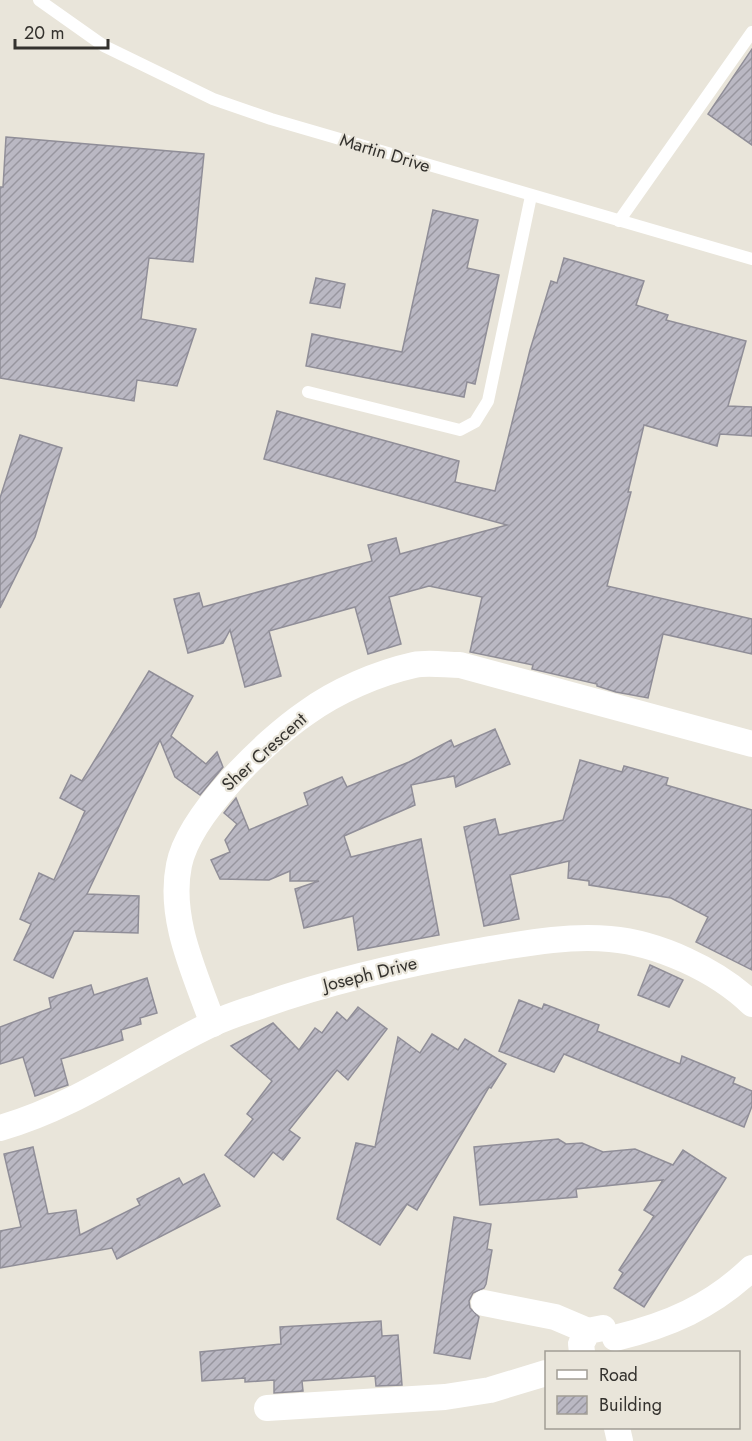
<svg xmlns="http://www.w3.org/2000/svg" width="752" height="1441" font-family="Jost,sans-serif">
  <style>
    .building { fill: url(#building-hatch); stroke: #908e98; stroke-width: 1.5 }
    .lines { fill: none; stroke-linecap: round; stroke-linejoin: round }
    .lane { stroke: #fff; stroke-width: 12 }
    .street { stroke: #fff; stroke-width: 26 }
    .labels { text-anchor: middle; stroke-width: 4.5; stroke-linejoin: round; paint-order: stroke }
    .street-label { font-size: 18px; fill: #34322e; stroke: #e9e5da }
  </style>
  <defs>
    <pattern id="building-hatch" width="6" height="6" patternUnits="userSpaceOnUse" patternTransform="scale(1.5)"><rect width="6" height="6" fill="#bab8c3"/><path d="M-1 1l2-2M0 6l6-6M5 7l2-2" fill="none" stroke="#98969f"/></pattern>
  </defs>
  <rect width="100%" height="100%" fill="#e9e5da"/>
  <g class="building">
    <path d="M 752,49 L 752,145 L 708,114 Z"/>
    <path d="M 6,137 L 204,154 L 193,262 L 149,258 L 141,319 L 196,329 L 177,386 L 137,380 L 134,401 L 0,378 L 0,187 L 3,187 Z"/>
    <path d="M 433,210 L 478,220 L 467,268 L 499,275 L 475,384 L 467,382 L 464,397 L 306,366 L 312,334 L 402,352 Z"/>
    <path d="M 564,258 L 644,281 L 636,305 L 668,315 L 666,320 L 746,341 L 728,406 L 752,407 L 752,436 L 720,434 L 717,446 L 644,425 L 628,492 L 631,492 L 607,586 L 752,619 L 752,654 L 663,634 L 648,698 L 616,692 L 597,686 L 597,684 L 532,669 L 533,665 L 470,652 L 482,597 L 429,586 L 389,597 L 401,644 L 368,654 L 355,607 L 269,631 L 281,676 L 245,687 L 230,630 L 223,643 L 188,653 L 174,599 L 199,593 L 203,607 L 372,561 L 368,545 L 396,538 L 400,554 L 507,525 L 264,459 L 277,411 L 459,461 L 455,482 L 495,491 L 530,350 L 551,281 L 557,283 Z"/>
    <path d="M 316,278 L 345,284 L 340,308 L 310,303 Z"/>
    <path d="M 20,435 L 62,448 L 35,537 L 0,608 L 0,498 Z"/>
    <path d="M 149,671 L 193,696 L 171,736 L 206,764 L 217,752 L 223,767 L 200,795 L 175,777 L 160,740 L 87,894 L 139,896 L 138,933 L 74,931 L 53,978 L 14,960 L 31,924 L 20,919 L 39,873 L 54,880 L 85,811 L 60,798 L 71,775 L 82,781 Z"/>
    <path d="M 495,729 L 510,764 L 456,787 L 454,776 L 411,785 L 415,805 L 344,836 L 351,857 L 421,839 L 439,935 L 358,950 L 353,916 L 304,928 L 295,889 L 319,881 L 290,881 L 290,871 L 269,880 L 220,879 L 211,860 L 230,852 L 225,840 L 237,824 L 224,813 L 236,798 L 249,830 L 308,805 L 304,793 L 342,777 L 347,787 L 409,762 L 451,740 L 454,747 Z"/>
    <path d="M 580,760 L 622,772 L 624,766 L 668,778 L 666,785 L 752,810 L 752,970 L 696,942 L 708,917 L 671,898 L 589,885 L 589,881 L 568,878 L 569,861 L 510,875 L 519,919 L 484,926 L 464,827 L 495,819 L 499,835 L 563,820 Z"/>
    <path d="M 650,965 L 683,980 L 669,1007 L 638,995 Z"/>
    <path d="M 147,978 L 157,1013 L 140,1018 L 141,1024 L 121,1030 L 123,1040 L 61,1059 L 68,1085 L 35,1096 L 23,1057 L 0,1064 L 0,1027 L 51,1008 L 49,998 L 91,985 L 94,995 Z"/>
    <path d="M 519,1000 L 542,1009 L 544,1004 L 599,1025 L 597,1031 L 680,1064 L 682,1056 L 735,1078 L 733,1083 L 752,1091 L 752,1106 L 744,1127 L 564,1054 L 554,1072 L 499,1051 Z"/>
    <path d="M 358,1007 L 387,1029 L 348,1080 L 337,1070 L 289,1130 L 300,1138 L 283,1160 L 273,1152 L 254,1177 L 225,1155 L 253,1119 L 247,1114 L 272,1081 L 231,1046 L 273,1023 L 299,1050 L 315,1028 L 322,1033 L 337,1012 L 347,1021 Z"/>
    <path d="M 432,1034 L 458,1050 L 465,1039 L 506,1064 L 491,1088 L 489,1087 L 417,1210 L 407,1204 L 380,1245 L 337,1219 L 356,1143 L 375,1147 L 398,1037 L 420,1053 Z"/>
    <path d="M 558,1139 L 566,1144 L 582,1143 L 603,1152 L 635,1149 L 673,1165 L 683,1150 L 726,1178 L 644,1307 L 614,1288 L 623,1273 L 619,1270 L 654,1216 L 644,1210 L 663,1180 L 576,1189 L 577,1197 L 480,1205 L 474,1147 Z"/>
    <path d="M 33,1147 L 48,1214 L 76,1210 L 80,1235 L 140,1205 L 137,1199 L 179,1178 L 183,1185 L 204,1174 L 220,1206 L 117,1259 L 112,1248 L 0,1268 L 0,1231 L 21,1227 L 4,1154 Z"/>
    <path d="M 454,1217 L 491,1224 L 487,1249 L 492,1250 L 486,1284 L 484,1288 L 473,1293 L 469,1301 L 470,1308 L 479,1317 L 470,1359 L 434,1353 Z"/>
    <path d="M 381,1321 L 382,1336 L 398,1335 L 402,1385 L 376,1386 L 375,1376 L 302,1381 L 303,1391 L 274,1393 L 274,1380 L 245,1382 L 245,1378 L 202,1381 L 200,1352 L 281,1344 L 280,1327 Z"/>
  </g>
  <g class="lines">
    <g class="lane">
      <path d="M 39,0 L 104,46 L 213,99 L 271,119 L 752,259"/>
      <path d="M 619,221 L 752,32"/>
      <path d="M 308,392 L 460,430 L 475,422 L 488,401 L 531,196"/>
    </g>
    <g class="street">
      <path d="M 213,1024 C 195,973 168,919 179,865 C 189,815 265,741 306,713 C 336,691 378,673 414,665 C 428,662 446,665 460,665 L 752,744"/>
      <path d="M 0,1128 C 78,1106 140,1058 212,1024 C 228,1016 246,1011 263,1005 C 333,980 405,964 479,951 C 522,944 566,935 610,939 C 658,943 717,970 752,1004"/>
      <path d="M 484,1303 L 555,1317 L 588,1331"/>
      <path d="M 615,1338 C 669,1325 711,1307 752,1268"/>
      <path d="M 582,1352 L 581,1344 L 588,1331 L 603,1328"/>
      <path d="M 267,1408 L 445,1397 L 490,1390 L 546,1373"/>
      <path d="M 617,1428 L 620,1441"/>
    </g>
  </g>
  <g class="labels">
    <g class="street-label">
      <text transform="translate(385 153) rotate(17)" y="6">Martin Drive</text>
      <text transform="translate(264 752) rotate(-42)" y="6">Sher Crescent</text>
      <text transform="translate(370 974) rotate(-14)" y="6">Joseph Drive</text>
    </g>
  </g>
  <rect x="545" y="1351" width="195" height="78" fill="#e9e5da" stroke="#a19d95" stroke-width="1.5"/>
  <rect x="557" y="1370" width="30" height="9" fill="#ffffff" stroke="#a19d95" stroke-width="1.5"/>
  <text x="599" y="1381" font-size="18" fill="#34322e">Road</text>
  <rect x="557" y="1396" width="30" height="18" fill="url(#building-hatch)" stroke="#a19d95" stroke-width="1.5"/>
  <text x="599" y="1411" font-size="18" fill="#34322e">Building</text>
  <path d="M15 39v9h93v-9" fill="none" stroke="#34322e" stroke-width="3"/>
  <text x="24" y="39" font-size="18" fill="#34322e" stroke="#e9e5da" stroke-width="4.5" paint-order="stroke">20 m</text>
</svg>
